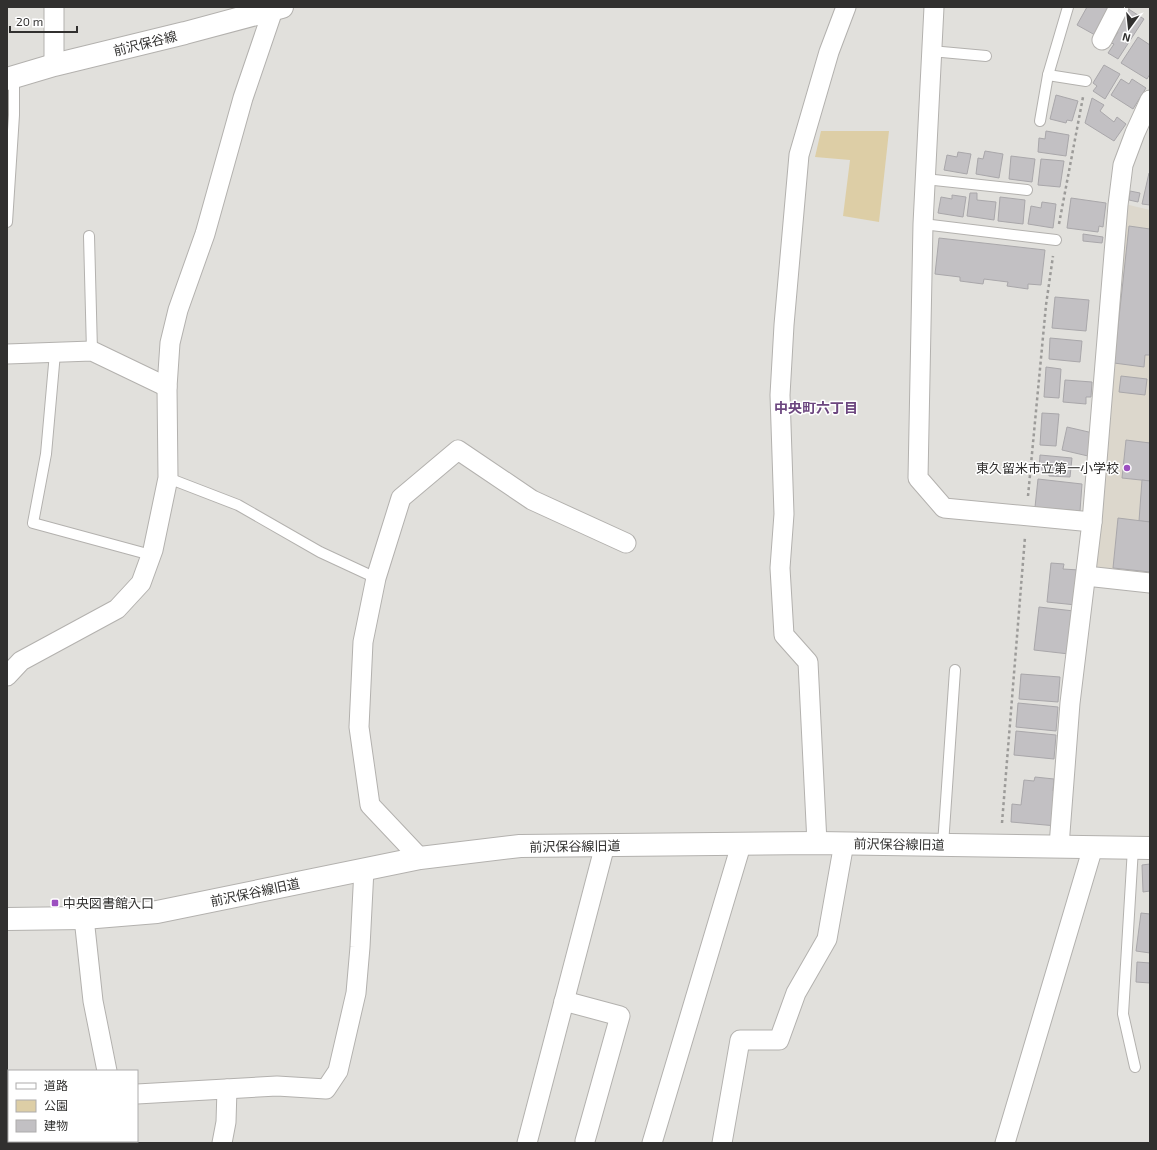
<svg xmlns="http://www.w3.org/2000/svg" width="1157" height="1150" font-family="'Exo 2','Noto Sans JP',sans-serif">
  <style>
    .built { fill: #dcd7cc }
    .green { fill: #ddcea6 }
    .building { fill: #c2c0c3; stroke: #a9a7aa }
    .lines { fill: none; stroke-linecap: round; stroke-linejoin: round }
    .lane-casing { stroke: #b3b1ae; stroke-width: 12 }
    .street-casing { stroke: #b3b1ae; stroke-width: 21 }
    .secondary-casing { stroke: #b3b1ae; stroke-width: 24 }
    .path { stroke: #9c9b99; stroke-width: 2.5; stroke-dasharray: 3 3; stroke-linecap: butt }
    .lane { stroke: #fff; stroke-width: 10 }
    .street { stroke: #fff; stroke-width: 19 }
    .secondary { stroke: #fff; stroke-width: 22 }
    .poi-dot { fill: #9c4fc0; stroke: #fff; stroke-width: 1.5 }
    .labels { text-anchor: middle; stroke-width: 3; stroke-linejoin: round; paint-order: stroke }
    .street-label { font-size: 13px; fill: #31302f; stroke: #fff }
    .poi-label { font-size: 13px; fill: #31302f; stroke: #fff; text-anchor: end }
    .neighbourhood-label { font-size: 14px; font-weight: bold; fill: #6c467f; stroke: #fff }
  </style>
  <rect width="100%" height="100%" fill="#e1e0dc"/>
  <path class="built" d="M 1125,204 L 1150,210 L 1150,575 L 1096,570 Z"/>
  <path class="green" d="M 821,131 L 889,131 L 879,222 L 843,216 L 850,160 L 815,157 Z"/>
  <g class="building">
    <path d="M 1087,7 L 1111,7 L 1095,35 L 1077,25 Z"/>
    <path d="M 1127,8 L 1144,19 L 1118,59 L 1108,53 L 1114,44 L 1111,43 L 1118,32 L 1113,29 Z"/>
    <path d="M 1138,37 L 1150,45 L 1150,74 L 1147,79 L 1121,63 Z"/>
    <path d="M 1104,65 L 1120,74 L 1105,99 L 1093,91 L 1097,86 L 1093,83 Z"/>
    <path d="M 1121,79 L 1129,84 L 1132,79 L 1146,88 L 1133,109 L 1111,95 Z"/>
    <path d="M 1056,95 L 1078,101 L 1072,121 L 1067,120 L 1066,123 L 1050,119 Z"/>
    <path d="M 1092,98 L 1104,105 L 1100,111 L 1114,122 L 1117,117 L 1126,124 L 1114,141 L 1085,123 Z"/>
    <path d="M 1046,131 L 1069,135 L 1066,156 L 1038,152 L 1039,138 L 1045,139 Z"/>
    <path d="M 985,151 L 1003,154 L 999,178 L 976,174 L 978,158 L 983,159 Z"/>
    <path d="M 958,152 L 971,154 L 967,174 L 944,170 L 947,155 L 957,157 Z"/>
    <path d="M 1011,156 L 1035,159 L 1032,182 L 1009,179 Z"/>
    <path d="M 1041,159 L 1064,161 L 1060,187 L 1038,185 Z"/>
    <path d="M 1149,173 L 1150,173 L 1150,205 L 1142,204 Z"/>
    <path d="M 1130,191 L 1140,193 L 1138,202 L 1129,200 Z"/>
    <path d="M 970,193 L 977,193 L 977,200 L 996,202 L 994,220 L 967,216 Z"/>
    <path d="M 952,195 L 966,197 L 963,217 L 938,213 L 941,197 L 952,199 Z"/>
    <path d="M 1000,197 L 1025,200 L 1023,224 L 998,221 Z"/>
    <path d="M 1071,198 L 1106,203 L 1103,227 L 1099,226 L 1098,232 L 1067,228 Z"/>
    <path d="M 1042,202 L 1056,204 L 1053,228 L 1028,224 L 1031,206 L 1041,208 Z"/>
    <path d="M 1129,226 L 1150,229 L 1150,355 L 1145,355 L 1144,367 L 1114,363 Z"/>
    <path d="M 1083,234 L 1103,237 L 1102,243 L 1083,241 Z"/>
    <path d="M 939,238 L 1045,250 L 1041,285 L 1028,284 L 1028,289 L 1007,286 L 1008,282 L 984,279 L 983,284 L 960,281 L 960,277 L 935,274 Z"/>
    <path d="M 1055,297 L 1089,300 L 1086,331 L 1052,328 Z"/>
    <path d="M 1050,338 L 1082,341 L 1080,362 L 1049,359 Z"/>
    <path d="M 1046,367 L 1061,369 L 1059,398 L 1044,397 Z"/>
    <path d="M 1121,376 L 1147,379 L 1145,395 L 1119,392 Z"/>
    <path d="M 1065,380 L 1092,382 L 1091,397 L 1086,397 L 1086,404 L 1063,402 Z"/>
    <path d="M 1042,413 L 1059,414 L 1056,446 L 1040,445 Z"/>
    <path d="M 1067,427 L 1093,433 L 1088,456 L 1062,450 Z"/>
    <path d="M 1126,440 L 1150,443 L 1150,481 L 1122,478 Z"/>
    <path d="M 1040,455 L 1072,458 L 1070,477 L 1049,476 L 1049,473 L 1039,472 Z"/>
    <path d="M 1038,479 L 1082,484 L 1080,511 L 1035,507 Z"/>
    <path d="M 1142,480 L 1150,481 L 1150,522 L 1139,521 Z"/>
    <path d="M 1118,518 L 1150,522 L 1150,572 L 1113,568 Z"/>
    <path d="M 1051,563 L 1064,564 L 1063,569 L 1079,570 L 1076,605 L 1047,602 Z"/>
    <path d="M 1039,607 L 1074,611 L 1069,654 L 1034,650 Z"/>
    <path d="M 1021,674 L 1060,677 L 1058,702 L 1019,699 Z"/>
    <path d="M 1018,703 L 1058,707 L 1056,731 L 1016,727 Z"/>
    <path d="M 1016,731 L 1056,735 L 1054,759 L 1014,755 Z"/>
    <path d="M 1035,777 L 1054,779 L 1053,791 L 1060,792 L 1057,826 L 1011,822 L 1012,804 L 1021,805 L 1024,780 L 1034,781 Z"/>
    <path d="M 1150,864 L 1150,891 L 1143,892 L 1142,865 Z"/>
    <path d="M 1141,913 L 1150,914 L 1150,953 L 1136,951 Z"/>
    <path d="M 1137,962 L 1150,963 L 1150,983 L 1136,982 Z"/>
  </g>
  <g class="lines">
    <g class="lane-casing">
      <g id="lane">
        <path d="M 931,51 L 986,56"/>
        <path d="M 1048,75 L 1086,81"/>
        <path d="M 1040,121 L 1048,75 L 1068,7"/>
        <path d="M 925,179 L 1027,190"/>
        <path d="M 7,222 L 14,115 L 14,77"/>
        <path d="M 923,224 L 1056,240"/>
        <path d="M 89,236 L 92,351"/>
        <path d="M 55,353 L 46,454 L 33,523 L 151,555"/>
        <path d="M 168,478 L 238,505 L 320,552 L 376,578"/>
        <path d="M 943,845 L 955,670"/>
        <path d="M 1133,848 L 1123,1014 L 1135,1067"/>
      </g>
    </g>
    <g class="street-casing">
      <g id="street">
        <path d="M 934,7 L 923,224 L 918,478 L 944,508 L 1092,522"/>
        <path d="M 1102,40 L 1119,7"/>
        <path d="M 54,65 L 54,7"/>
        <path d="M 7,354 L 92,351 L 167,387"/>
        <path d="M 1086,576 L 1150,583"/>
        <path d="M 7,676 L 21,661 L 117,609 L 141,583 L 153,550 L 168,478 L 167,387 L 170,343 L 178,310 L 205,234 L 243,98 L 274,7"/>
        <path d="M 817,843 L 808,662 L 784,635 L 780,568 L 784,514 L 780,395 L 784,325 L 799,155 L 829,52 L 846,7"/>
        <path d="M 1059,846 L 1070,703 L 1092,522 L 1118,205 L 1123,165 L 1135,133 L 1150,100"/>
        <path d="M 420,858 L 370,805 L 359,727 L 363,642 L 376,578 L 401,498 L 458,450 L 532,500 L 626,543"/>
        <path d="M 84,918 L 93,1001 L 107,1071"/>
        <path d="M 564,1001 L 620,1016 L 585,1141"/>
        <path d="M 137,1094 L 277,1086 L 326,1089 L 338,1071 L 356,993 L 360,947 L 364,869"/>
        <path d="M 116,1141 L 116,1143"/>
        <path d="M 222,1143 L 226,1122 L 227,1089"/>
        <path d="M 527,1143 L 605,845"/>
        <path d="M 652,1143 L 741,845"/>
        <path d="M 722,1143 L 740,1040 L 779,1040 L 796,993 L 827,939 L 844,843"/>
        <path d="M 1005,1143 L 1093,847"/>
      </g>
    </g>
    <g class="secondary-casing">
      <g id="secondary">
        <path d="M 7,79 L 54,65 L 185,33 L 282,7"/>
        <path d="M 7,919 L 84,918 L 157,912 L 420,858 L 520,846 L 817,843 L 1150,848"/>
      </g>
    </g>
    <g class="path">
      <path d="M 1059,224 L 1083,97"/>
      <path d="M 1028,496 L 1046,305 L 1053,256"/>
      <path d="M 1002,823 L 1025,537"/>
    </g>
    <use href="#lane" class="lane"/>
    <use href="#street" class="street"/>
    <use href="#secondary" class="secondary"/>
  </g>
  <g class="poi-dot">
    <circle cx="1127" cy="468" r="4"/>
    <rect x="51" y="899" width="8" height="8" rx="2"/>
  </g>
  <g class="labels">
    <g class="street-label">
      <text transform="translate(145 43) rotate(-14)" y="5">前沢保谷線</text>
      <text transform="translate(899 844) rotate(1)" y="5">前沢保谷線旧道</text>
      <text transform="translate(575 846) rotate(-1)" y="5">前沢保谷線旧道</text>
      <text transform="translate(255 892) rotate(-12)" y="5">前沢保谷線旧道</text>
    </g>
    <g class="poi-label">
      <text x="1119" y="473">東久留米市立第一小学校</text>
      <text x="63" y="908" text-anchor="start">中央図書館入口</text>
    </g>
    <g class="neighbourhood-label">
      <text x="816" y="413">中央町六丁目</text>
    </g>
  </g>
  <rect width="1157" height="1150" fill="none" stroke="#31302f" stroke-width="16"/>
  <rect x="8" y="1070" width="130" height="72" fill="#ffffff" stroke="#adacac"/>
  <rect x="16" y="1083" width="20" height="6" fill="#ffffff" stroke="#adacac"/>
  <text x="44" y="1090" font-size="12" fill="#31302f">道路</text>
  <rect x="16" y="1100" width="20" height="12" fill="#ddcea6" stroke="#adacac"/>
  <text x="44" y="1110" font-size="12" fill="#31302f">公園</text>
  <rect x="16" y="1120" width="20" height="12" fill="#c2c0c3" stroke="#adacac"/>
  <text x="44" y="1130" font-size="12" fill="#31302f">建物</text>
  <g transform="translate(1129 28) rotate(195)" stroke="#ffffff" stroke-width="3" paint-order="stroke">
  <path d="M0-3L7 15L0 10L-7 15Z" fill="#31302f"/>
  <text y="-6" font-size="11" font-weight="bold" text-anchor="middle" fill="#31302f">N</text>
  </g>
  <path d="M10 26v6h67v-6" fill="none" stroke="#31302f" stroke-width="2"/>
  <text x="16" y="26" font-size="12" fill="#31302f" stroke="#ffffff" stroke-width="3" paint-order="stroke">20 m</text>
</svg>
